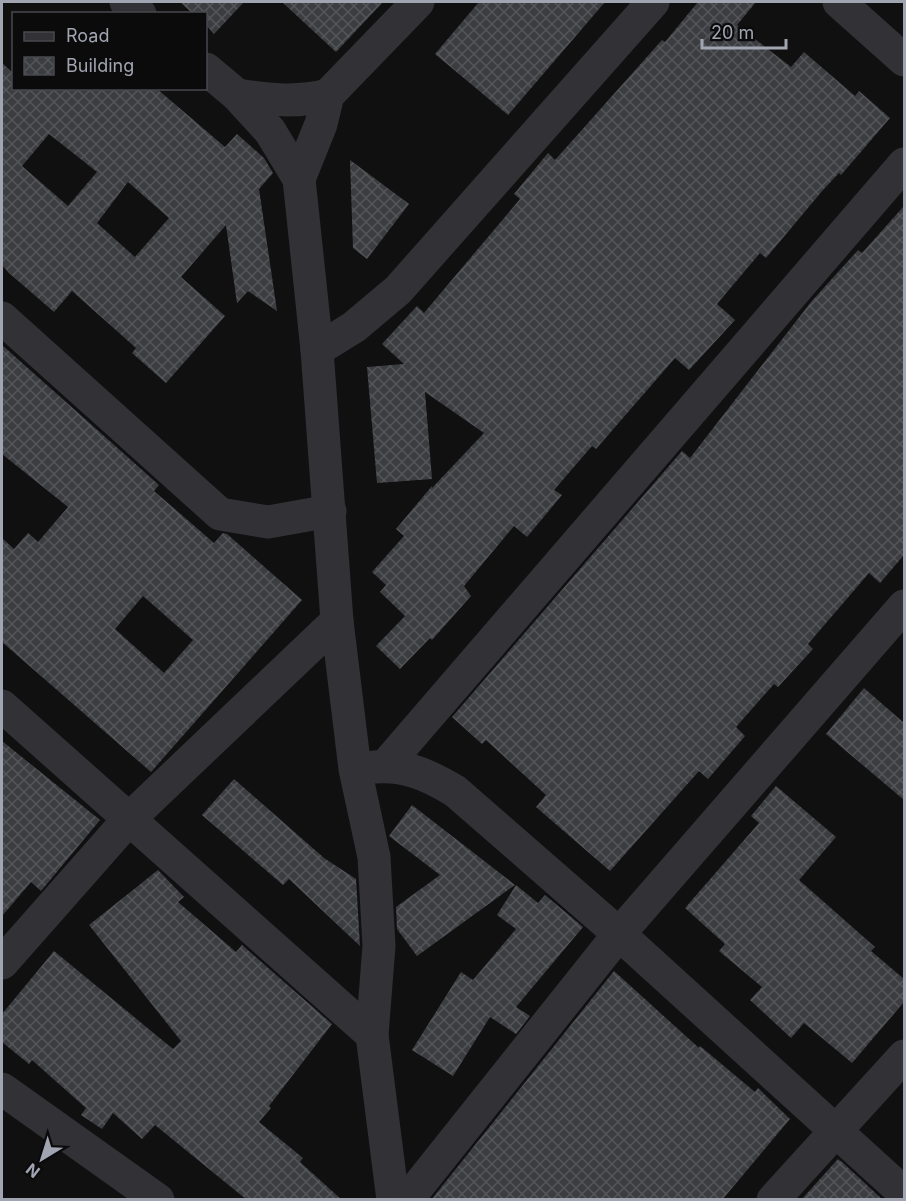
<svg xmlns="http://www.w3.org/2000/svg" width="906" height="1201" font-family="Inter,sans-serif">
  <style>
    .building { fill: url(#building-cross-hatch); fill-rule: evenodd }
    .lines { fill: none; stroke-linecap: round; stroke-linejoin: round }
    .minor { stroke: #313136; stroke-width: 33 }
  </style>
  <defs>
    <pattern id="building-cross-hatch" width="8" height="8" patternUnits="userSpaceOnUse" patternTransform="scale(1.5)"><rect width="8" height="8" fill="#3c3d41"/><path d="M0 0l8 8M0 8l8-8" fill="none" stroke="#55565a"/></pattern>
  </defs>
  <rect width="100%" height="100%" fill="#101011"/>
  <g class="building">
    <path d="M 180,2 L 244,2 L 214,34 L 206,25 L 206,14 L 193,14 Z"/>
    <path d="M 282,2 L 383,2 L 336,52 Z"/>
    <path d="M 479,2 L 605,2 L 508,115 L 435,54 Z"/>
    <path d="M 698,2 L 756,2 L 737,25 L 791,67 L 804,52 L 855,96 L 859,91 L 890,118 L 841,175 L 839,173 L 823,190 L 766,258 L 760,253 L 717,304 L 735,320 L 689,370 L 675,358 L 596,449 L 592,446 L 554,490 L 562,495 L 527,537 L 514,526 L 464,586 L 471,596 L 432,640 L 430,638 L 400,669 L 376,646 L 405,616 L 380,592 L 386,585 L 372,572 L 404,536 L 396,529 L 432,486 L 432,488 L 484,433 L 425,392 L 432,479 L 377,483 L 367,367 L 404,364 L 382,344 L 417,306 L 424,313 L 520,199 L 514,194 L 548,153 L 555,160 L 662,40 L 665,42 Z"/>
    <path d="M 2,63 L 14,74 L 14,88 L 156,88 L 225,147 L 237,134 L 264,158 L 273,173 L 259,189 L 277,311 L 248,291 L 237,303 L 226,225 L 181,277 L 225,316 L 166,383 L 132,353 L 136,348 L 72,291 L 54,312 L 9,273 L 2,265 ZM 49,134 L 97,172 L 68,206 L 22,166 ZM 128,182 L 169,218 L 135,257 L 97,223 Z"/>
    <path d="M 350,160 L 409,204 L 367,259 L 353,248 Z"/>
    <path d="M 904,206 L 904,555 L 880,583 L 869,573 L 808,644 L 813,649 L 778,687 L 774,684 L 736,727 L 745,736 L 708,779 L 699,771 L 610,871 L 536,807 L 546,795 L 486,740 L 482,744 L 452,717 L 682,451 L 690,458 L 811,302 L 858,250 L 862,253 Z"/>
    <path d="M 2,345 L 159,485 L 154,491 L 214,543 L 223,533 L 227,534 L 302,600 L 151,772 L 2,642 L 2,538 L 14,549 L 28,533 L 38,542 L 68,507 L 2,454 ZM 143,596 L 193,640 L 164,673 L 115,629 Z"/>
    <path d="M 864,688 L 904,723 L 904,800 L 826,734 Z"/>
    <path d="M 2,741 L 100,820 L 41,891 L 31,882 L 2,916 Z"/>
    <path d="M 234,779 L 324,858 L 356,879 L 360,946 L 289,879 L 283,885 L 202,815 Z"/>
    <path d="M 776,786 L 836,837 L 799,880 L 875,947 L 871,951 L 904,979 L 904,1002 L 852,1063 L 804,1023 L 791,1038 L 750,1000 L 762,987 L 719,951 L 725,944 L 685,908 L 759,823 L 751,816 Z"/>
    <path d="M 412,805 L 515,885 L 417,956 L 397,929 L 396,907 L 440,875 L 389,836 Z"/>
    <path d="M 158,870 L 184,897 L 178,902 L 236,952 L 242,945 L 332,1024 L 269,1106 L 271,1108 L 259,1122 L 303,1158 L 300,1162 L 342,1200 L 247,1200 L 155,1125 L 142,1139 L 113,1113 L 102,1129 L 81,1115 L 86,1108 L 32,1060 L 29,1064 L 2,1042 L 2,1014 L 54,951 L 173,1049 L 181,1041 L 89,925 Z"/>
    <path d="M 516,885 L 538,903 L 545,895 L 583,927 L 516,1007 L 530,1016 L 516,1034 L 490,1017 L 453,1076 L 412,1050 L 461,972 L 473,980 L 516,929 L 497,915 Z"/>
    <path d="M 614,971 L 699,1048 L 700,1046 L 755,1092 L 758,1088 L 790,1119 L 722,1200 L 431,1200 Z"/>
    <path d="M 838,1159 L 842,1162 L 883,1200 L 801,1200 Z"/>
  </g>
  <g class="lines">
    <g class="minor">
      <path d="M 126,2 L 140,14"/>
      <path d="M 839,2 L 904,60"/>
      <path d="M 206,69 L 237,95 L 270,131 L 299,179 L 317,350 L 337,621 L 355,769 L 374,857 L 379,946 L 372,1035 L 393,1200"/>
      <path d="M 237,95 C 268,100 298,103 328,95"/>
      <path d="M 299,179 L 321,124 L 328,95 L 418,2"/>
      <path d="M 2,318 L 220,514 L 268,522 L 330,511"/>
      <path d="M 317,350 L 354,327 L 398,290 L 653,2"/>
      <path d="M 2,706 L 372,1035"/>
      <path d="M 386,765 L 904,164"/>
      <path d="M 366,768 C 401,763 425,773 455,791 L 619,934 L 904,1193"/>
      <path d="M 2,963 L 129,819 L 337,621"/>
      <path d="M 2,1089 L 158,1200"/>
      <path d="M 407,1200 L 619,934 L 904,606"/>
      <path d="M 773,1200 L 904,1056"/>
    </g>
  </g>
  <rect width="906" height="1201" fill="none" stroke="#a1a5b1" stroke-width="6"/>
  <rect x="12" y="12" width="195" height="78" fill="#0b0b0c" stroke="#47494e" stroke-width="1.5"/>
  <rect x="24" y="32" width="30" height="9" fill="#313136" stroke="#47494e" stroke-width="1.5"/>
  <text x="66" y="42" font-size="18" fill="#a1a5b1">Road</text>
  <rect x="24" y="57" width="30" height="18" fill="url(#building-cross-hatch)" stroke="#47494e" stroke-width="1.5"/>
  <text x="66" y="72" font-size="18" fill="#a1a5b1">Building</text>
  <g transform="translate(42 1159) rotate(218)" stroke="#0b0b0c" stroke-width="4.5" paint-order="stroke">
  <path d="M0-4.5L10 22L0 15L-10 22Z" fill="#a1a5b1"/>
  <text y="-9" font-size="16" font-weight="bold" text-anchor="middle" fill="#a1a5b1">N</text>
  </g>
  <path d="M702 39v9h84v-9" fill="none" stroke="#a1a5b1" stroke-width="3"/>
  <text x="711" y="39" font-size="18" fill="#a1a5b1" stroke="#0b0b0c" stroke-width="4.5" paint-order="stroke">20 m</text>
</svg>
